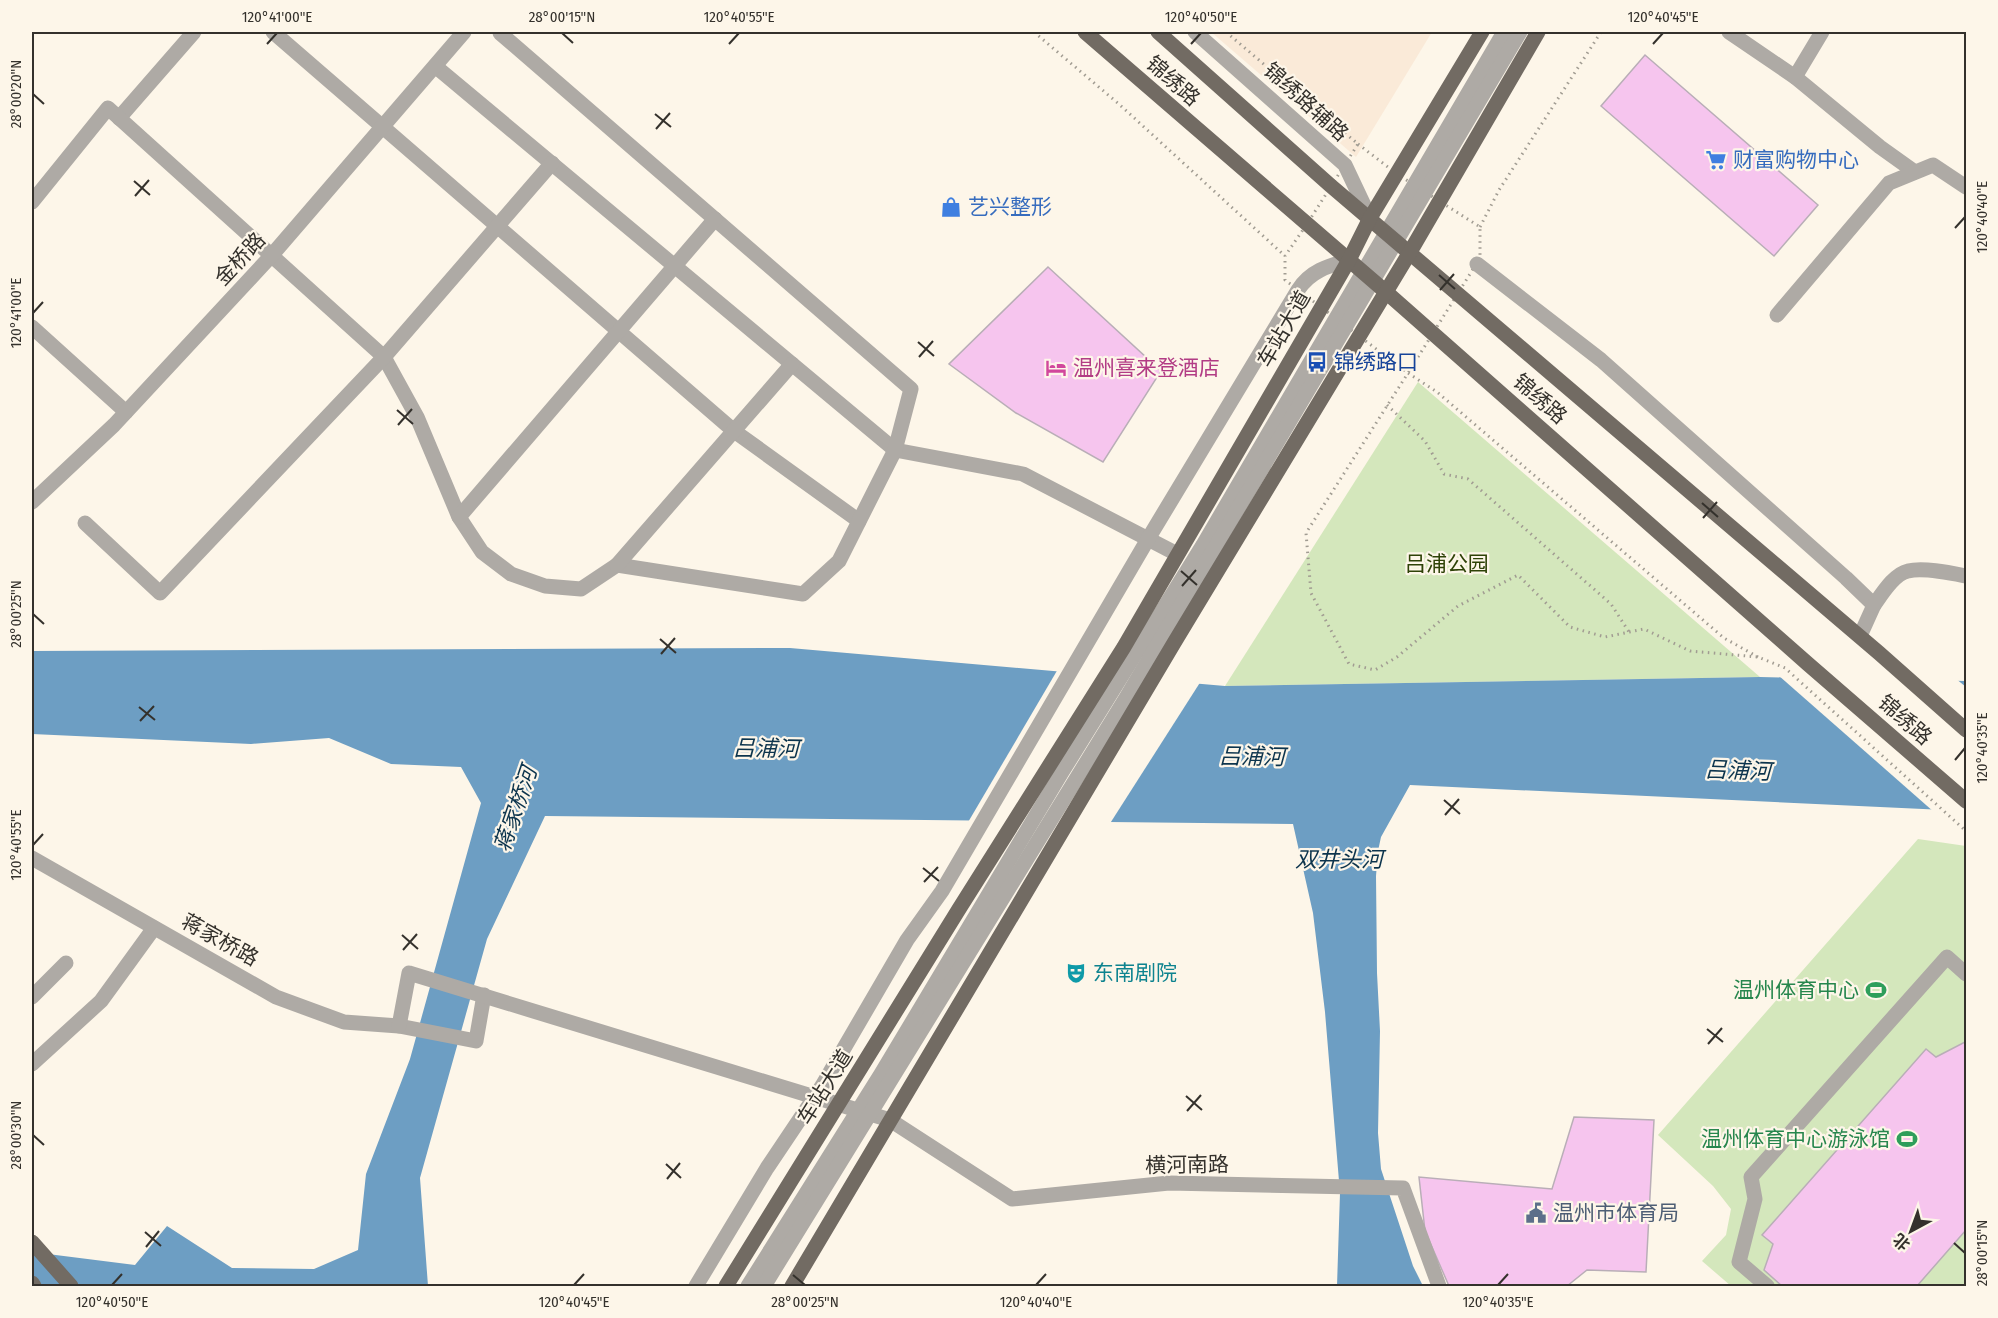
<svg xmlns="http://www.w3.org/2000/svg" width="1998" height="1318" font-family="'Fira Sans Condensed','Noto Sans SC',sans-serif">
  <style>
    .commercial { fill: #faead8 }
    .green { fill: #d4e7bc }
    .water { fill: #6d9ec3 }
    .pier { fill: #fdf6e9 }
    .building { fill: #f6c5ee; stroke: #b9aeb7; stroke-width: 1.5 }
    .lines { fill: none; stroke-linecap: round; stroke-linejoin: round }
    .path { stroke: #a19c92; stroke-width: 3; stroke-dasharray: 1.5 4.5; stroke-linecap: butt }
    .minor { stroke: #aeaaa5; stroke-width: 15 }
    .major { stroke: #726b63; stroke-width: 15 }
    .ticks { fill: none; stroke: #34312c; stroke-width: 2 }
    .labels { text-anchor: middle; stroke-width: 4.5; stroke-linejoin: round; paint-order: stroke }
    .street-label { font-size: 21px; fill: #34312c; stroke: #fdf6e9 }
    .shop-label { font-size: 21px; fill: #366cbe; stroke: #fdf6e9; text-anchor: start }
    .transit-label { font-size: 21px; fill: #164399; stroke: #fdf6e9; text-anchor: start }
    .hotel-label { font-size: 21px; fill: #b23c85; stroke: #fdf6e9; text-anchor: start }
    .park-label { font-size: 21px; fill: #2e4207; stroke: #fdf6e9 }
    .culture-label { font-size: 21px; fill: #0d838f; stroke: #fdf6e9; text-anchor: start }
    .leisure-label { font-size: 21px; fill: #27864d; stroke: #fdf6e9; text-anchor: end }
    .service-label { font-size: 21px; fill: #4e5e75; stroke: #fdf6e9; text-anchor: start }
    .water-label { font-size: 22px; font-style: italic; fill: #0c344d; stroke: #fdf6e9 }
    .neatline { fill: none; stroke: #34312c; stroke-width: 2 }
    .ticks-label { font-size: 15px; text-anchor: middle; fill: #34312c }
  </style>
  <rect width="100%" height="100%" fill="#fdf6e9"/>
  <path class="commercial" d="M 1211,32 L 1432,32 L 1356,157 Z"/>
  <g class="green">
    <path d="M 1418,382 L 1760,677 L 1225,686 Z"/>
    <path d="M 1918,839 L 1966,846 L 1966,1286 L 1731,1286 L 1702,1261 L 1726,1235 L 1731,1209 L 1713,1186 L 1658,1135 Z"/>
  </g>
  <path class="water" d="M 790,648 L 1225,686 L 1760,677 L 1966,681 L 1966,811 L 1410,785 L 1381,837 L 1378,851 L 1376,876 L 1377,973 L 1380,1031 L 1378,1133 L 1381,1169 L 1413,1266 L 1423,1286 L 1337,1286 L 1340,1193 L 1325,1012 L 1313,913 L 1293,824 L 545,816 L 487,939 L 420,1178 L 428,1286 L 32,1286 L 32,1252 L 135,1265 L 167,1226 L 232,1268 L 314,1269 L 358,1250 L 366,1174 L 410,1059 L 481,803 L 461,767 L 391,764 L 329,738 L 251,744 L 32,734 L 32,651 Z"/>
  <g class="pier">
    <path d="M 1058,669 L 1201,681 L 1109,825 L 967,824 Z"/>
    <path d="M 1777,674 L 1955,678 L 1966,687 L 1966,814 L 1934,812 Z"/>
  </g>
  <g class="building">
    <path d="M 1645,55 L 1818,205 L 1774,256 L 1601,106 Z"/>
    <path d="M 1048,267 L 1161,371 L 1103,462 L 1016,413 L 949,364 Z"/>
    <path d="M 1965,1042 L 1966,1230 L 1917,1286 L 1782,1286 L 1764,1270 L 1773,1244 L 1762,1235 L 1926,1049 L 1936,1057 Z"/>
    <path d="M 1574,1117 L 1654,1120 L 1646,1272 L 1587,1270 L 1567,1286 L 1449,1286 L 1425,1231 L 1419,1177 L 1552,1189 Z"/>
  </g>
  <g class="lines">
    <g class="path">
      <path d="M 1034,32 L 1120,105 L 1285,256"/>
      <path d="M 1226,32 L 1358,144"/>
      <path d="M 1358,144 L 1397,174 L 1480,227 L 1480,258 L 1408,373 L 1285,280 L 1285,256 L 1307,224 Z"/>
      <path d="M 1480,227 L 1499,190 L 1601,32"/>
      <path d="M 1387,405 L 1425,441 L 1444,474 L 1468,479 L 1611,604 L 1629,632"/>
      <path d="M 1758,657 L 1724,638 L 1437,392 L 1408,373 L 1306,533 L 1311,593 L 1349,664 L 1375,670 L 1397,657 L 1458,606 L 1518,575 L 1570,627 L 1605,637 L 1644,629 L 1690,651 L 1758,657 L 1785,668 L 1966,831"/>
    </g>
    <g class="minor">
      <path d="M 273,32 L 734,431 L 859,521"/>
      <path d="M 1195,32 L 1345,165 L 1370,218"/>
      <path d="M 1729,32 L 1795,77 L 1880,147 L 1915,172"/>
      <path d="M 435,66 L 895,450 L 1023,474 L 1177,554"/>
      <path d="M 1795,77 L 1822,32"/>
      <path d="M 119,118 L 194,32"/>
      <path d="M 32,202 L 108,108 L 384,357 L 417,417 L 459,517 L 482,552 L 511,574 L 545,586 L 581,589 L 617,565 L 803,594 L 839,561 L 895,450 L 911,389 L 500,33"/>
      <path d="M 1477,264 L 1601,360 L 1846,578 L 1874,605 L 1860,636"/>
      <path d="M 1777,315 L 1889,183 L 1933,165 L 1966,187"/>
      <path d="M 32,327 L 126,412"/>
      <path d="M 32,502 L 114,425 L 272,255 L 464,32"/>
      <path d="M 459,517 L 715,219"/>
      <path d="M 85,523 L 160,593 L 384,357 L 552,163"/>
      <path d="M 617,565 L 792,364"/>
      <path d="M 1874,605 C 1882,594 1894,574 1908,571 C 1923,567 1951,573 1966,576"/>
      <path d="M 32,858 L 276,997 L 344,1022 L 399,1026 L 476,1041 L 484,995"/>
      <path d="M 32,997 L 66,963"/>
      <path d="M 399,1026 L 409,973 L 890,1120 L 1012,1199 L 1169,1183 L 1403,1188 L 1439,1286"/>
      <path d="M 32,1064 L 101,1001 L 154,928"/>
      <path d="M 696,1286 L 767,1168 L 822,1086 L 907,940 L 942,891 L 1148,539 L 1298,290 C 1310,271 1328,266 1349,260"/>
      <path d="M 748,1286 L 881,1074 L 1062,772 L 1203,545 L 1504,32"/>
      <path d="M 764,1286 L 1126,698 L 1520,32"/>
      <path d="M 1767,1286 L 1739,1262 L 1755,1199 L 1751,1177 L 1947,957 L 1966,974"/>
    </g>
    <g class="major">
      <path d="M 1085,32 L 1386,292 L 1808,664 L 1966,801"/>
      <path d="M 1158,32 L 1331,186 L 1879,653 L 1966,730"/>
      <path d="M 32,1242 L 71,1286"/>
      <path d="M 32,1283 L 34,1286"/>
      <path d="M 726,1286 L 959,909 L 1124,647 L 1349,260 L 1370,218 L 1482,32"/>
      <path d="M 792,1286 L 1174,643 L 1410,252 L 1538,32"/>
    </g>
  </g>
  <path class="ticks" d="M 562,33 L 573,43M 267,44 L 277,33M 729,44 L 739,33M 1191,44 L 1201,33M 1653,44 L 1663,33M 33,94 L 44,104M 655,114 L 671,127M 656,129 L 670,113M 134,181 L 150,195M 135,196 L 149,180M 1955,228 L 1965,217M 1439,275 L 1455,289M 1440,290 L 1454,274M 33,313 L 43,302M 918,342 L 934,356M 919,357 L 933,341M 397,410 L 413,424M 398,425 L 412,409M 1702,503 L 1718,517M 1703,518 L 1717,502M 1181,571 L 1197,585M 1182,586 L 1196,570M 33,614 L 44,624M 660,639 L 676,653M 661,654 L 675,638M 139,707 L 155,720M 140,721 L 154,706M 1955,760 L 1965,748M 1444,800 L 1460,814M 1445,815 L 1459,799M 33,845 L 43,834M 923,868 L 939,881M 924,882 L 938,867M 402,935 L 418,949M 403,950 L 417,934M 1707,1029 L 1723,1042M 1708,1044 L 1722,1028M 1186,1096 L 1202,1110M 1187,1111 L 1201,1095M 33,1135 L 44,1145M 666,1164 L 681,1178M 667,1179 L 680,1163M 145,1232 L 161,1246M 1954,1243 L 1965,1253M 146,1247 L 159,1231M 793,1275 L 805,1285M 112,1285 L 122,1274M 574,1285 L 584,1274M 1036,1285 L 1046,1274M 1498,1285 L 1508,1274"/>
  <defs>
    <g id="supermarket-bare" transform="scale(1.62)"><path d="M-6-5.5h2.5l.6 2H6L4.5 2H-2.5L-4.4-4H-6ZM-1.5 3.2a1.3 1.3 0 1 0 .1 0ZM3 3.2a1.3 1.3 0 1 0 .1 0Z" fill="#3f7fe0" stroke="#fdf6e9" stroke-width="2.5" paint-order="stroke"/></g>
    <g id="shop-bare" transform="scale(1.62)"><path d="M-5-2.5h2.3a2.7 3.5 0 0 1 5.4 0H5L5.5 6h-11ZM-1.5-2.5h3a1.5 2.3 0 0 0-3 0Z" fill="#3f7fe0" stroke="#fdf6e9" stroke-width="2.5" paint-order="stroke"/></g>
    <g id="bus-bare" transform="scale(1.62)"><path d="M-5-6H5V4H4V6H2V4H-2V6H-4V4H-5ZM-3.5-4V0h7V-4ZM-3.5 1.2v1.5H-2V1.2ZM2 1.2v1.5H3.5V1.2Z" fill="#1a4fb4" stroke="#fdf6e9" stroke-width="2.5" paint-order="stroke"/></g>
    <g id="hotel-bare" transform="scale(1.62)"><path d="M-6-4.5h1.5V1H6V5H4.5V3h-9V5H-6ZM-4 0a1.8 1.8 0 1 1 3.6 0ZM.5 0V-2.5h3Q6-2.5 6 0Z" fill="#d1479c" stroke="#fdf6e9" stroke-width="2.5" paint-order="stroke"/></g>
    <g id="theatre-bare" transform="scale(1.62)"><path d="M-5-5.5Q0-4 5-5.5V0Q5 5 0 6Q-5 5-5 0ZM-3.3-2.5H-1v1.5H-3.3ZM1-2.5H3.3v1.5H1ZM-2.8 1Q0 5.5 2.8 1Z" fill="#0f9aa8" stroke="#fdf6e9" stroke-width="2.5" paint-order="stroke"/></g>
    <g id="stadium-bare" transform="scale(1.62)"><path d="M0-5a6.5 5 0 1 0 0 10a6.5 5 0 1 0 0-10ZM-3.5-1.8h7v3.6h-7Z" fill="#2e9e5b" stroke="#fdf6e9" stroke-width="2.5" paint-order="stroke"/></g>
    <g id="civic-bare" transform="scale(1.62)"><path d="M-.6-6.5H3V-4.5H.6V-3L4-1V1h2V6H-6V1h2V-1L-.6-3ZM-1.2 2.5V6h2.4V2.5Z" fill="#5c6f8a" stroke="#fdf6e9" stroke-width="2.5" paint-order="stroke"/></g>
  </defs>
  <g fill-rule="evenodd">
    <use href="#supermarket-bare" x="1716" y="160"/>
    <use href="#shop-bare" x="951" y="207"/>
    <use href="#bus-bare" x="1317" y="362"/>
    <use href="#hotel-bare" x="1056" y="368"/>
    <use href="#theatre-bare" x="1076" y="973"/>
    <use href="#stadium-bare" x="1876" y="990"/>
    <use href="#stadium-bare" x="1907" y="1139"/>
    <use href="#civic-bare" x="1536" y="1213"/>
  </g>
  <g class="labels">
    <g class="street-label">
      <text transform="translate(1173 81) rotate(41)" y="7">锦绣路</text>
      <text transform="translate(1306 102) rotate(42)" y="7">锦绣路辅路</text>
      <text transform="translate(240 259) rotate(-47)" y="7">金桥路</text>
      <text transform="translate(1284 329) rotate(-60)" y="7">车站大道</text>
      <text transform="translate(1540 399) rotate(41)" y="7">锦绣路</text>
      <text transform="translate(1905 720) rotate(41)" y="7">锦绣路</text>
      <text transform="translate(220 940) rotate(29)" y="7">蒋家桥路</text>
      <text transform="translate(825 1087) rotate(-58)" y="7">车站大道</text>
      <text transform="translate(1187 1165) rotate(-1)" y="7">横河南路</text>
    </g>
    <g class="shop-label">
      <text x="1733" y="167">财富购物中心</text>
      <text x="968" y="214">艺兴整形</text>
    </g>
    <g class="transit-label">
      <text x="1334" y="369">锦绣路口</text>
    </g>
    <g class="hotel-label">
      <text x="1073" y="375">温州喜来登酒店</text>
    </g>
    <g class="park-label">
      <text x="1447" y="571">吕浦公园</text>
    </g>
    <g class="culture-label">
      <text x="1093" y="980">东南剧院</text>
    </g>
    <g class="leisure-label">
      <text x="1859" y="997">温州体育中心</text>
      <text x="1890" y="1146">温州体育中心游泳馆</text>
    </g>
    <g class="service-label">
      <text x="1553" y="1220">温州市体育局</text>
    </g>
    <g class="water-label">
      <text transform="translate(766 748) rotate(1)" y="8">吕浦河</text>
      <text transform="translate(1252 756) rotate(1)" y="8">吕浦河</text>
      <text transform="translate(1738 770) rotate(2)" y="8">吕浦河</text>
      <text transform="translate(515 809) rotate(-71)" y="8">蒋家桥河</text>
      <text x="1339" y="867">双井头河</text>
    </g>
  </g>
  <rect width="1998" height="1318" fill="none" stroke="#fdf6e9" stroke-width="66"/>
  <g transform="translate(1911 1231) rotate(221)" stroke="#fdf6e9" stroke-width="4.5" paint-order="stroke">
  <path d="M0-4.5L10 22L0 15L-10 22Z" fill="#34312c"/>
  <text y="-9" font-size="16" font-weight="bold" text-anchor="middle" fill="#34312c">北</text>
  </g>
  <rect x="33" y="33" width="1932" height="1252" class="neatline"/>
  <g class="ticks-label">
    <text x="277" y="22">120°41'00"E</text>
    <text x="562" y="22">28°00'15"N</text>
    <text x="739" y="22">120°40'55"E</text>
    <text x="1201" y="22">120°40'50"E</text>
    <text x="1663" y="22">120°40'45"E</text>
    <text transform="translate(16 94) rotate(-90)" y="5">28°00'20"N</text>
    <text transform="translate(1982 217) rotate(-90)" y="5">120°40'40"E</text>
    <text transform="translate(16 313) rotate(-90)" y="5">120°41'00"E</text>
    <text transform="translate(16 614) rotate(-90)" y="5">28°00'25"N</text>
    <text transform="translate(1982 748) rotate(-90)" y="5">120°40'35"E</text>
    <text transform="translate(16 845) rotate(-90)" y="5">120°40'55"E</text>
    <text transform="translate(16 1135) rotate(-90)" y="5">28°00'30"N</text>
    <text transform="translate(1982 1253) rotate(-90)" y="5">28°00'15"N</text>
    <text x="112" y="1307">120°40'50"E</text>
    <text x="574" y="1307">120°40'45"E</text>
    <text x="805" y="1307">28°00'25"N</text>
    <text x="1036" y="1307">120°40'40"E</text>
    <text x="1498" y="1307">120°40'35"E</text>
  </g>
</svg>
